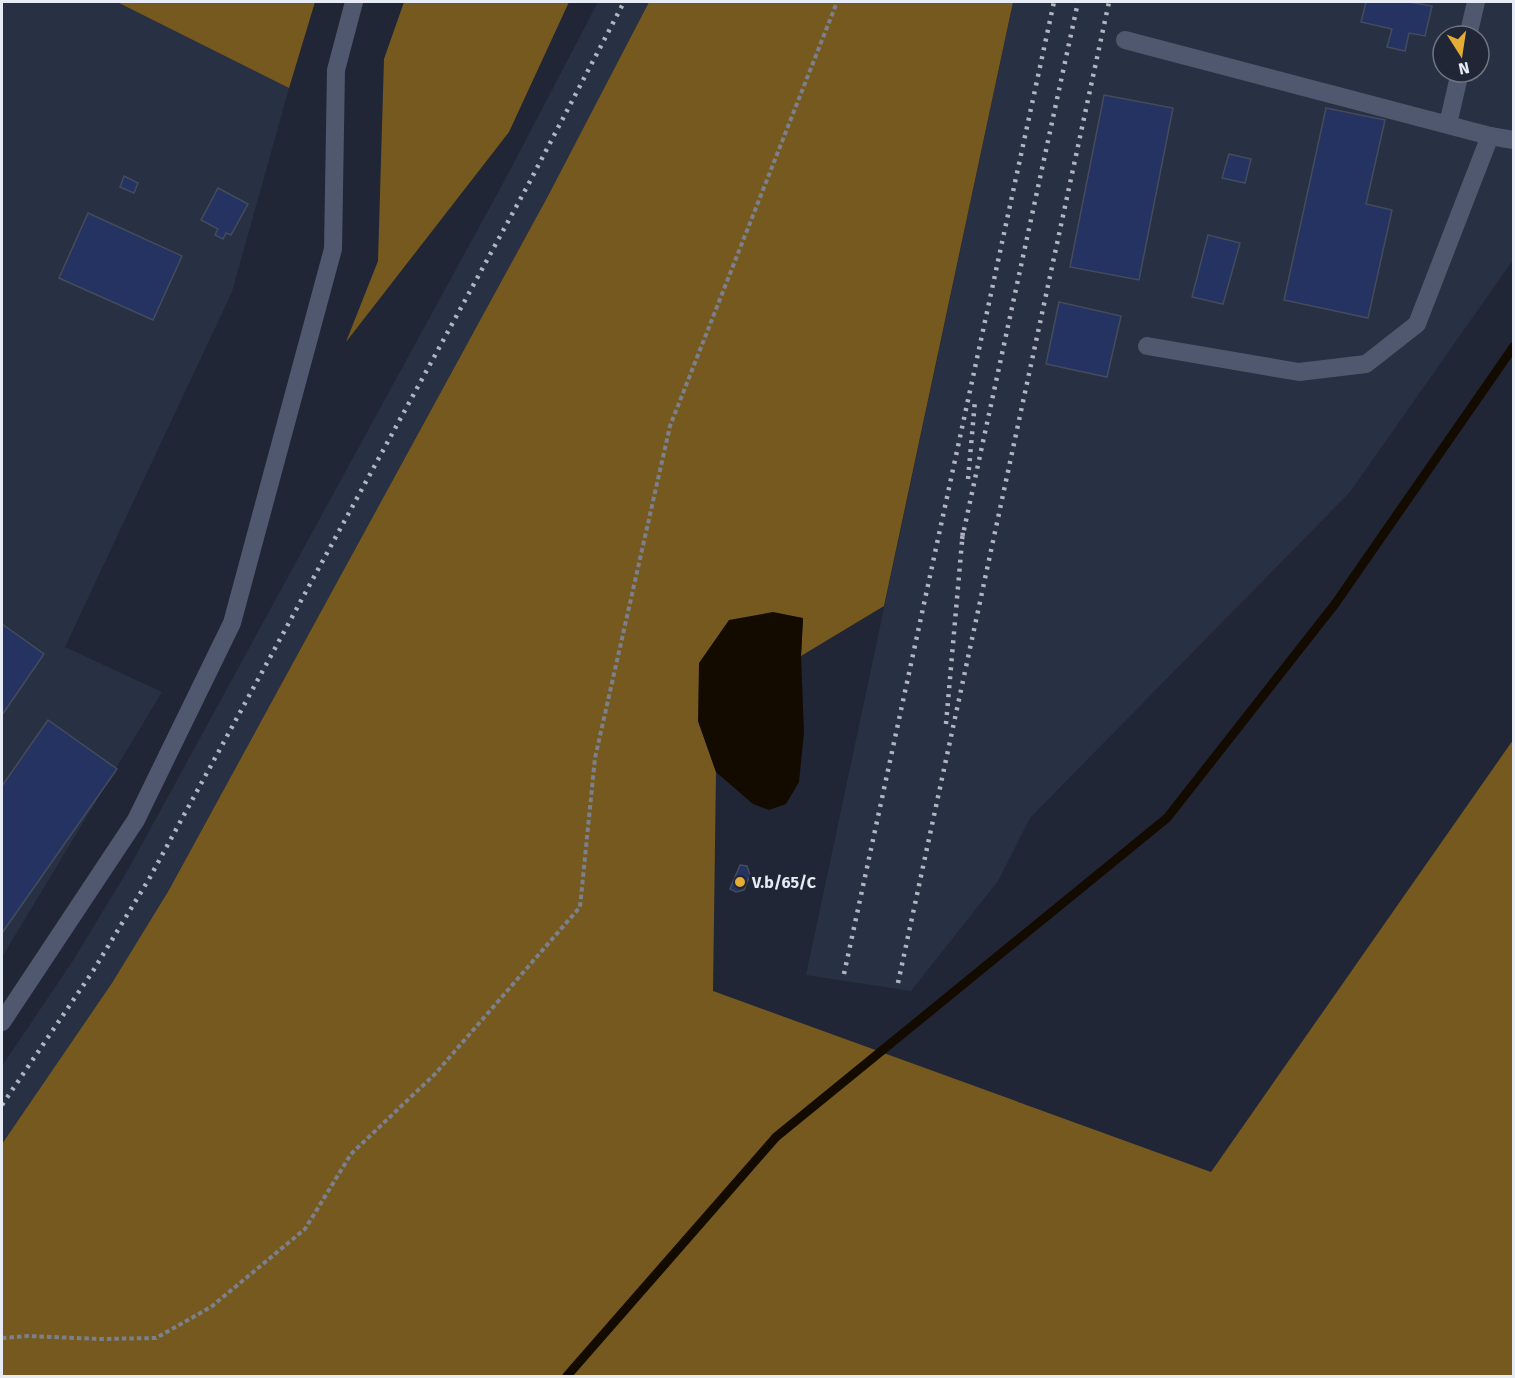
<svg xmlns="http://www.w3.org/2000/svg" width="1515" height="1378" font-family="'Fira Sans',sans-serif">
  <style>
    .built { fill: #283044; fill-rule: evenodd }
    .forest { fill: #76591f }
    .water { fill: #140b00 }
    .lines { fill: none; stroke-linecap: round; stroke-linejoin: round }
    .stream { stroke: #140b00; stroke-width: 9 }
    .building { fill: #243361; stroke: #444b5b; stroke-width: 1.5 }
    .path { stroke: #7b808d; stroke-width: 4; stroke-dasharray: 4.5 3; stroke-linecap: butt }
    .minor { stroke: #4f586e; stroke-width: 18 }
    .rail { stroke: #b1b5c0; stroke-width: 4.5; stroke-dasharray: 3 6; stroke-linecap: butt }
    .poi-dot { fill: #e5ad35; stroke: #202635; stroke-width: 2 }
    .labels { text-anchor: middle; stroke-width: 6; stroke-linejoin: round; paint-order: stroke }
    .poi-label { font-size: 16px; font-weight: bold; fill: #e7ebf5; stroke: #202635; text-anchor: start }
  </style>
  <rect width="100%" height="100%" fill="#202635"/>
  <g class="built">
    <path d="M 2,2 L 117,2 L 289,88 L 232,292 L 65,647 L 162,692 L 2,957 Z"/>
    <path d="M 598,2 L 649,2 L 548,196 L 169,890 L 112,983 L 2,1144 L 2,1066 L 74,959 L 129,868 L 508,174 Z"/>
    <path d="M 1013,2 L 1513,2 L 1513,260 L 1350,492 L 1030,818 L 998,881 L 911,991 L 806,975 ZM 1443,36 L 1479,36 L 1479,72 L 1443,72 Z"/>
  </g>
  <g class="forest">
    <path d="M 117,2 L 315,2 L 289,88 Z"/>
    <path d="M 404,2 L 569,2 L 509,132 L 346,342 L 378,261 L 384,59 Z"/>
    <path d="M 649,2 L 1013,2 L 884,606 L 801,656 L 803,618 L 698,721 L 716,772 L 713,991 L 1211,1172 L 1513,740 L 1513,1376 L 2,1376 L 2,1144 L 112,983 L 169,890 L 548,196 Z"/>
  </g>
  <path class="water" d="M 773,612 L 803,618 L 801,656 L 804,732 L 799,782 L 786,804 L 769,810 L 753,804 L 716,772 L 698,721 L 699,663 L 729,620 Z"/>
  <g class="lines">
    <path class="stream" d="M 567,1376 L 776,1137 L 1167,818 L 1335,604 L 1514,346"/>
  </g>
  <g class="building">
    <path d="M 1366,2 L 1409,2 L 1432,6 L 1425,36 L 1409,33 L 1405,51 L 1387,47 L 1392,29 L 1361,22 Z"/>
    <path d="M 1104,95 L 1173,108 L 1139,280 L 1070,267 Z"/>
    <path d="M 1326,108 L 1385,120 L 1366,204 L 1392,210 L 1368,318 L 1284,300 Z"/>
    <path d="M 1229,154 L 1251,159 L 1245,183 L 1222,178 Z"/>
    <path d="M 124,176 L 138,183 L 134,193 L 120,187 Z"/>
    <path d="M 218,188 L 248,204 L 231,235 L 226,233 L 223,239 L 215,235 L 218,229 L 201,220 Z"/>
    <path d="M 88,213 L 182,256 L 153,320 L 59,278 Z"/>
    <path d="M 1208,235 L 1240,243 L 1223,304 L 1192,297 Z"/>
    <path d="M 1059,302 L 1121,316 L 1107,377 L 1046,364 Z"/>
    <path d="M 2,624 L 44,654 L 2,715 Z"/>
    <path d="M 48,720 L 117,769 L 2,933 L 2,786 Z"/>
    <path d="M 740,865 L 747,866 L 750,875 L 744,890 L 736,892 L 730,889 Z"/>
  </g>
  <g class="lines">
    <path class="path" d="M 2,1338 L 28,1336 L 101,1339 L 156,1338 L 211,1307 L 305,1229 L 351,1154 L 435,1074 L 580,907 L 595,758 L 670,426 L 837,2"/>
    <g class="minor">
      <path d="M 1468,36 L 1476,2"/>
      <path d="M 1125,40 L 1490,136 L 1417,324 L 1366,364 L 1299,372 L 1147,346"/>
      <path d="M 1448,124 L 1460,72"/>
      <path d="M 1490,136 L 1514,140"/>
      <path d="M 2,1022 L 136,820 L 232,623 L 333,249 L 336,70 L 354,2"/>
    </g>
    <g class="rail">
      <path d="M 968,479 L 975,401"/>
      <path d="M 962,539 L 1078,2"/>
      <path d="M 946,724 L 963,530"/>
      <path d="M 844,974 L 1054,2"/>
      <path d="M 898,983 L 1109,2"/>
      <path d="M 2,1105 L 93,971 L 149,879 L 528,185 L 624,2"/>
    </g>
  </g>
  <circle class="poi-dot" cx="740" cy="882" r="6"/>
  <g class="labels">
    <g class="poi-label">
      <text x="752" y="888">V.b/65/C</text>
    </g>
  </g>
  <rect width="1515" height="1378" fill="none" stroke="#e7ebf5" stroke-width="6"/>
  <g transform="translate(1461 54) rotate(168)"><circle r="28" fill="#202635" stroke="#707582" stroke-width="1.5"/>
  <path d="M0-4.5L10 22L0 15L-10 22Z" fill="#e5ad35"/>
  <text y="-9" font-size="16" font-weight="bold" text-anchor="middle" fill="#e7ebf5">N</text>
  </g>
</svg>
